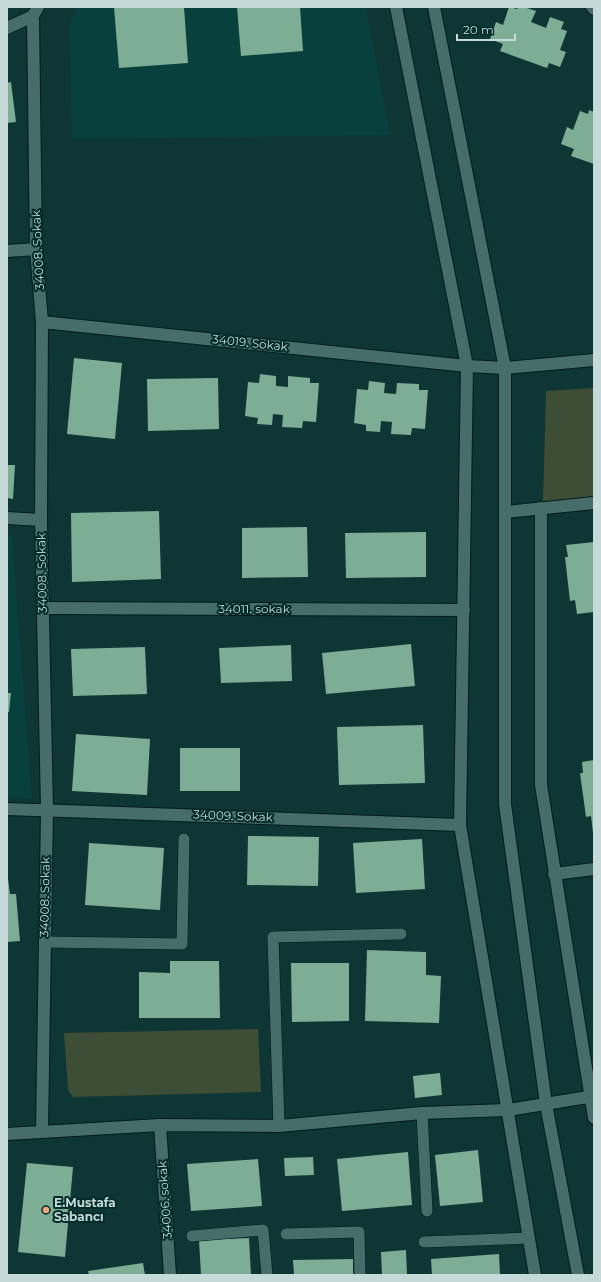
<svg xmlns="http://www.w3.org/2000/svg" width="601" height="1282" font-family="Montserrat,sans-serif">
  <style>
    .built { fill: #08403d }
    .green { fill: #3e4d35 }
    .building { fill: #7dae95 }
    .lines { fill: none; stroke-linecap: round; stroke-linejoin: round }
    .lane-casing { stroke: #001c1b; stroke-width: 12 }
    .street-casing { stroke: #001c1b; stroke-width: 14 }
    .secondary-casing { stroke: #001c1b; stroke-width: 14 }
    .lane { stroke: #466d6a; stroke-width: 11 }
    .street { stroke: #466d6a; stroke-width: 12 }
    .secondary { stroke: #466d6a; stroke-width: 12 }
    .poi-dot { fill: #efa377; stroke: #022c2a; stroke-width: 1.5 }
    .labels { text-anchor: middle; stroke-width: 4; stroke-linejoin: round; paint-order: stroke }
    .street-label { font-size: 12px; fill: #c5dad8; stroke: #022c2a }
    .poi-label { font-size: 12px; font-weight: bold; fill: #c5dad8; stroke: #022c2a; text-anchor: start }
  </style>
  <rect width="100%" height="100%" fill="#0e3634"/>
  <g class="built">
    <path d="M 77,7 L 366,7 L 390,135 L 72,139 L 69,24 Z"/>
    <path d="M 7,535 L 12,536 L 32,799 L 7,798 Z"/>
  </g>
  <g class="green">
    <path d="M 594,388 L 594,498 L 543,502 L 546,391 Z"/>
    <path d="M 258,1029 L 261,1092 L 73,1097 L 68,1090 L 64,1033 Z"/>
  </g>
  <g class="building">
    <path d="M 114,7 L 184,7 L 188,63 L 119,68 Z"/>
    <path d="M 237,7 L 300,7 L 303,51 L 241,56 Z"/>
    <path d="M 509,7 L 517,9 L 518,7 L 524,7 L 536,11 L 531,22 L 546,28 L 550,17 L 564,22 L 561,29 L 567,31 L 560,50 L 566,52 L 560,67 L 549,63 L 547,68 L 500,51 L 503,44 L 490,39 L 496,22 L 503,25 Z"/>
    <path d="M 11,82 L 16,122 L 7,123 L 7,83 Z"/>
    <path d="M 589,110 L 594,112 L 594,164 L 571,156 L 574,149 L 561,144 L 567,127 L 573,130 L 580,111 L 588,114 Z"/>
    <path d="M 74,358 L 122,363 L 115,439 L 67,434 Z"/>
    <path d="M 260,374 L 276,376 L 276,386 L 288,387 L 288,376 L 310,378 L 310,383 L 319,383 L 316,422 L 303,421 L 302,428 L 282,427 L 283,415 L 273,414 L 272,425 L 257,424 L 258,418 L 245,416 L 248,382 L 259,383 Z"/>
    <path d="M 218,378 L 219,429 L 148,431 L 147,379 Z"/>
    <path d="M 369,381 L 385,383 L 384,393 L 396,394 L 397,383 L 419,384 L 419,390 L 428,390 L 425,429 L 412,428 L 411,435 L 391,434 L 392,422 L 381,421 L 380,432 L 366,431 L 366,425 L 354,423 L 357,389 L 368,390 Z"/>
    <path d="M 7,465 L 15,465 L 13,499 L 7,498 Z"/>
    <path d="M 159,511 L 161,579 L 72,582 L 71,513 Z"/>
    <path d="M 307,527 L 308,577 L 242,578 L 242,528 Z"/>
    <path d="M 426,532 L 426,577 L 346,578 L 345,533 Z"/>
    <path d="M 594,542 L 594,612 L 577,614 L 575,600 L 570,601 L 565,557 L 568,557 L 566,545 Z"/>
    <path d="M 411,644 L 415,686 L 326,694 L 322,653 Z"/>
    <path d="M 291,645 L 292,681 L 221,683 L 219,648 Z"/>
    <path d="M 145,647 L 147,694 L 73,696 L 71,649 Z"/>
    <path d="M 7,693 L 11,693 L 9,712 L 7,712 Z"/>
    <path d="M 423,725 L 425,783 L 339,785 L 337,727 Z"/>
    <path d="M 76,734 L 150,739 L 147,795 L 72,791 Z"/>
    <rect x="180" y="748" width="60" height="43"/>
    <path d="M 594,760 L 594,833 L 593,833 L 591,816 L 586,817 L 580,773 L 583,773 L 582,762 Z"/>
    <path d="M 248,836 L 319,837 L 318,886 L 247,885 Z"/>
    <path d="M 422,839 L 425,889 L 356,893 L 353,843 Z"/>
    <path d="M 89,843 L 164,848 L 160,910 L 85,905 Z"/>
    <path d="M 7,871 L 10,894 L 16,894 L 20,941 L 7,942 Z"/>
    <path d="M 367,950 L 426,952 L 426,975 L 441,976 L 439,1023 L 365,1021 Z"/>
    <path d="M 170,961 L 219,961 L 220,1018 L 139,1018 L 139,972 L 170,973 Z"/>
    <path d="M 291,963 L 349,963 L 349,1021 L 292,1022 Z"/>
    <path d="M 440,1073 L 442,1095 L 415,1098 L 413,1076 Z"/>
    <path d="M 478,1150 L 483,1202 L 440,1206 L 435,1155 Z"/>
    <path d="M 408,1152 L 412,1205 L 342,1211 L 337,1159 Z"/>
    <path d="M 313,1157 L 314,1175 L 285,1176 L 284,1158 Z"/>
    <path d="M 258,1159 L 262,1206 L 191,1211 L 187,1164 Z"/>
    <path d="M 27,1163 L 73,1167 L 65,1257 L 18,1252 Z"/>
    <path d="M 249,1238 L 251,1275 L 201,1275 L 199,1240 Z"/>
    <path d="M 406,1250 L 407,1275 L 382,1275 L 381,1252 Z"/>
    <path d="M 499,1254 L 500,1275 L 432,1275 L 431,1259 Z"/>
    <path d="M 353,1259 L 353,1275 L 294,1275 L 293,1260 Z"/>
    <path d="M 143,1263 L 145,1275 L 89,1275 L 88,1271 Z"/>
  </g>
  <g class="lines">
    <g class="lane-casing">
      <g id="lane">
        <path d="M 45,942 L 182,944 L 184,839"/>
        <path d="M 422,1113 L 427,1211"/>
        <path d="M 279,1126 L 273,937 L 401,934"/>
        <path d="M 286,1234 L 359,1232 L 360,1275"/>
        <path d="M 192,1236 L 263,1230 L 267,1275"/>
        <path d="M 424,1242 L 529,1238"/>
      </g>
    </g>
    <g class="street-casing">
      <g id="street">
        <path d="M 38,7 L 33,16 L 36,249 L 42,322 L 41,520 L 47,810 L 42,1131"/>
        <path d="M 592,7 L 594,9"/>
        <path d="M 7,28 L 33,16"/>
        <path d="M 7,251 L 36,249"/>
        <path d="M 42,322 L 467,366 L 505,368 L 594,360"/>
        <path d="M 541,508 L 541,785 L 594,1118"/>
        <path d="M 505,512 L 594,503"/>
        <path d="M 7,518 L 41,520"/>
        <path d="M 43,608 L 464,610"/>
        <path d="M 7,809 L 460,825"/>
        <path d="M 554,874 L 594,869"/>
        <path d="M 160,1125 L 170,1275"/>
        <path d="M 7,1134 L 160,1125 L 279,1126 L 422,1113 L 508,1110 L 594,1096"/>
      </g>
    </g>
    <g class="secondary-casing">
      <g id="secondary">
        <path d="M 396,7 L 467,366 L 460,825 L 535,1275"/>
        <path d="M 434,7 L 505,368 L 505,804 L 546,1104 L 578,1275"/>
      </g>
    </g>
    <use href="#lane" class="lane"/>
    <use href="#street" class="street"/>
    <use href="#secondary" class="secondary"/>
  </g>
  <circle class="poi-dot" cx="46" cy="1210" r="4"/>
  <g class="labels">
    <g class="street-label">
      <text transform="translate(38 250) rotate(-93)" y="4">34008. Sokak</text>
      <text transform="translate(250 343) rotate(6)" y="4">34019. Sokak</text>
      <text transform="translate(42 573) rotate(-91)" y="4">34008. Sokak</text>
      <text x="254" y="613">34011. sokak</text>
      <text transform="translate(233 816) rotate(2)" y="4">34009. Sokak</text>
      <text transform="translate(45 897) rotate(-89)" y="4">34008. Sokak</text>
      <text transform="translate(165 1200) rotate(-94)" y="4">34006. sokak</text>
    </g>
    <g class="poi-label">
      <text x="54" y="1207">E.Mustafa<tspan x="54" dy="14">Sabancı</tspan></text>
    </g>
  </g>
  <rect width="601" height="1282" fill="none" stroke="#c5dad8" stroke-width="16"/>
  <path d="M457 34v6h58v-6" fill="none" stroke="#c5dad8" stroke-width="2"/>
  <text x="463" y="34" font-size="12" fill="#c5dad8" stroke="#022c2a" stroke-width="3" paint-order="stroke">20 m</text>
</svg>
